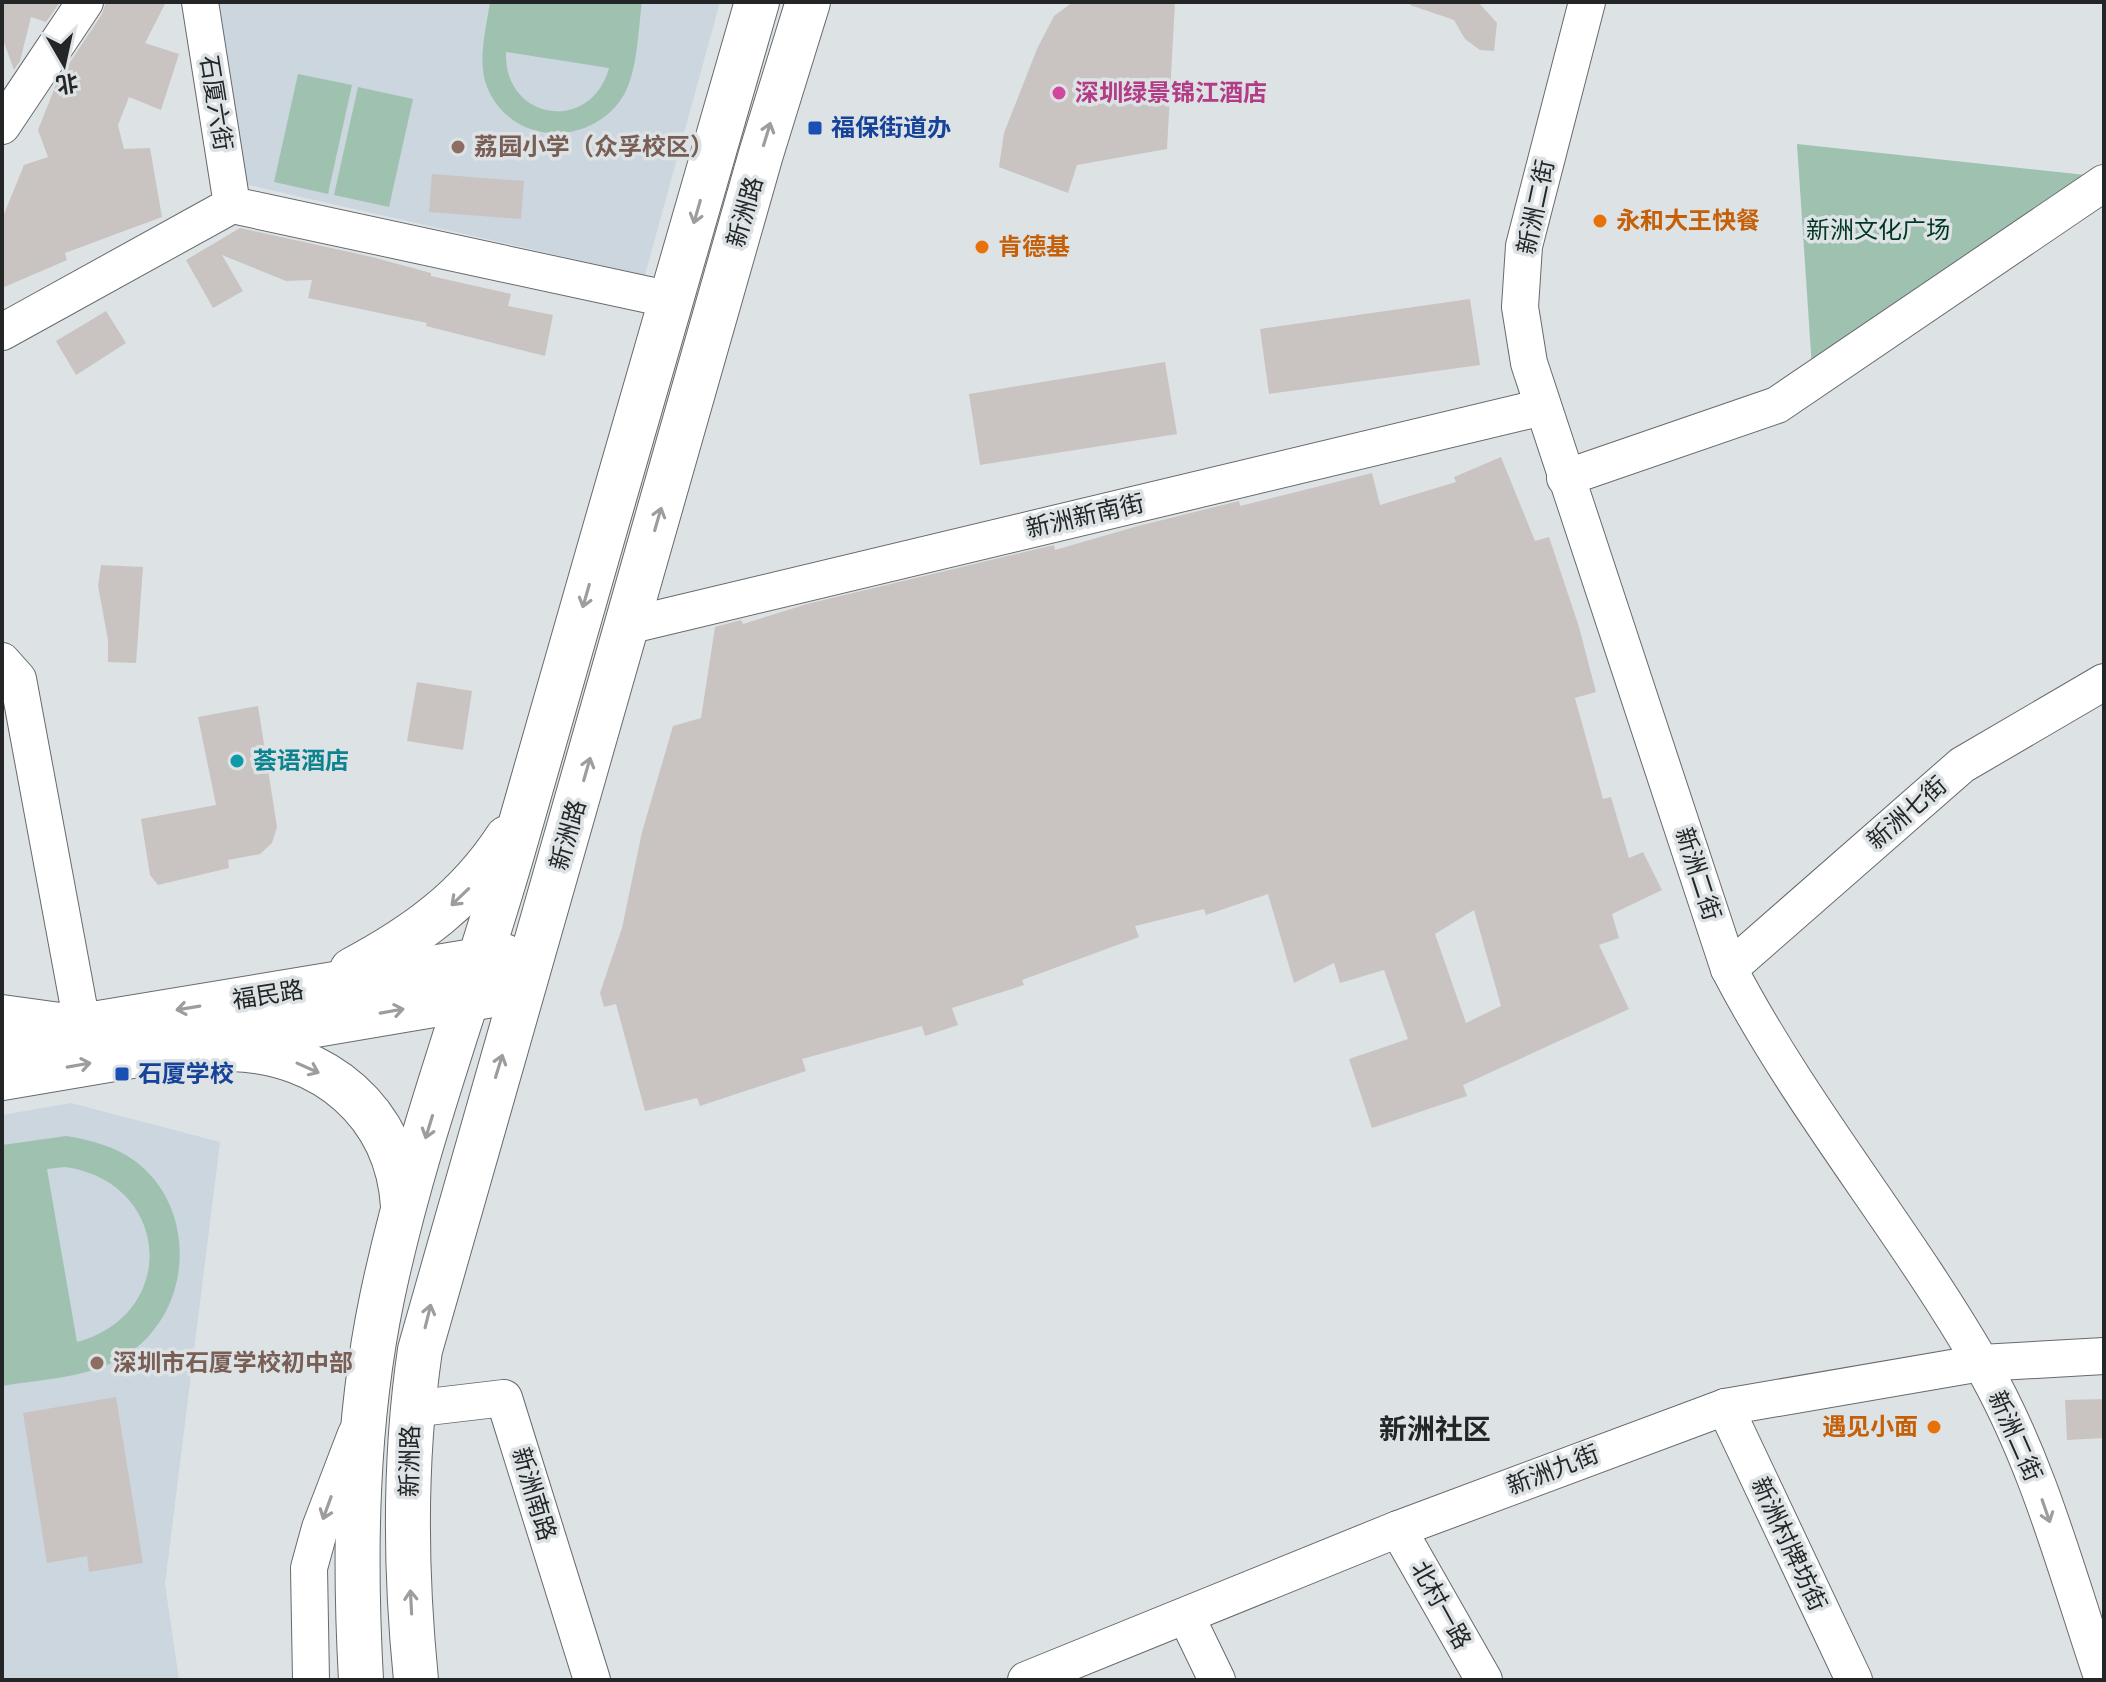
<svg xmlns="http://www.w3.org/2000/svg" width="2106" height="1682" font-family="Raleway,'Noto Sans SC',sans-serif">
  <style>
    .built { fill: #ccd6de }
    .green { fill: #9fc2b0; fill-rule: evenodd }
    .building { fill: #c9c4c2; fill-rule: evenodd }
    .lines { fill: none; stroke-linecap: round; stroke-linejoin: round }
    .minor-casing { stroke: #676a6d; stroke-width: 38 }
    .major-casing { stroke: #676a6d; stroke-width: 46 }
    .minor { stroke: #fff; stroke-width: 36 }
    .major { stroke: #fff; stroke-width: 44 }
    .oneway { stroke: #9c9d9d }
    .hotel-dot { fill: #d1479c; stroke: #dde2e5; stroke-width: 3 }
    .transit-dot { fill: #1a4fb4; stroke: #dde2e5; stroke-width: 3 }
    .education-dot { fill: #8d6e63; stroke: #dde2e5; stroke-width: 3 }
    .food-dot { fill: #e8710a; stroke: #dde2e5; stroke-width: 3 }
    .culture-dot { fill: #0f9aa8; stroke: #dde2e5; stroke-width: 3 }
    .labels { text-anchor: middle; stroke-width: 7; stroke-linejoin: round; paint-order: stroke }
    .hotel-label { font-size: 24px; font-weight: bold; fill: #b23c85; stroke: #dde2e5; text-anchor: start }
    .street-label { font-size: 24px; fill: #232526; stroke: #dde2e5 }
    .transit-label { font-size: 24px; font-weight: bold; fill: #164399; stroke: #dde2e5; text-anchor: start }
    .education-label { font-size: 24px; font-weight: bold; fill: #785e54; stroke: #dde2e5; text-anchor: start }
    .food-label { font-size: 24px; font-weight: bold; fill: #c56008; stroke: #dde2e5; text-anchor: start }
    .park-label { font-size: 24px; fill: #003624; stroke: #dde2e5 }
    .culture-label { font-size: 24px; font-weight: bold; fill: #0d838f; stroke: #dde2e5; text-anchor: start }
    .quarter-label { font-size: 28px; font-weight: bold; fill: #232526; stroke: #dde2e5 }
  </style>
  <rect width="100%" height="100%" fill="#dde2e5"/>
  <g class="built">
    <path d="M 209,2 L 720,2 L 645,275 L 244,184 Z"/>
    <path d="M 71,1103 L 220,1142 L 165,1584 L 179,1680 L 2,1680 L 2,1115 Z"/>
  </g>
  <g class="green">
    <path d="M 490,2 L 642,2 C 638,30 638,67 625,93 C 595,147 512,148 487,87 C 477,61 486,29 490,2 ZM 506,53 L 506,52 L 609,68 C 591,134 504,121 506,53 Z"/>
    <path d="M 298,74 L 352,85 L 328,194 L 274,182 Z"/>
    <path d="M 358,87 L 413,99 L 389,207 L 334,195 Z"/>
    <path d="M 1797,144 L 2095,176 L 1812,368 Z"/>
    <path d="M 66,1136 C 91,1140 114,1146 135,1161 C 199,1209 193,1313 126,1355 C 91,1378 43,1379 2,1386 L 2,1145 ZM 65,1167 C 171,1182 180,1314 77,1342 L 47,1169 Z"/>
  </g>
  <g class="building">
    <path d="M 2,2 L 60,2 L 46,22 L 31,17 L 20,61 L 14,70 L 2,37 Z"/>
    <path d="M 106,2 L 166,2 L 145,43 L 179,54 L 161,110 L 129,97 L 118,125 L 124,149 L 150,148 L 162,217 L 65,253 L 67,260 L 2,288 L 2,219 L 24,165 L 48,157 L 38,130 L 57,82 L 102,14 Z"/>
    <path d="M 1073,2 L 1175,2 L 1167,149 L 1077,165 L 1068,193 L 999,167 L 1004,133 L 1037,49 L 1054,16 Z"/>
    <path d="M 1411,2 L 1478,2 L 1497,23 L 1494,51 L 1480,50 L 1465,39 L 1454,20 L 1410,5 Z"/>
    <path d="M 432,174 L 524,181 L 521,219 L 429,212 Z"/>
    <path d="M 240,228 L 372,257 L 431,273 L 431,276 L 511,294 L 508,306 L 553,315 L 545,356 L 426,326 L 427,323 L 308,298 L 312,280 L 286,281 L 222,255 L 243,291 L 213,308 L 186,260 Z"/>
    <path d="M 1470,299 L 1480,365 L 1269,394 L 1260,329 Z"/>
    <path d="M 106,311 L 126,343 L 76,375 L 56,341 Z"/>
    <path d="M 1165,362 L 1177,434 L 980,465 L 969,394 Z"/>
    <path d="M 1501,457 L 1535,541 L 1549,537 L 1579,627 L 1596,692 L 1575,698 L 1603,799 L 1611,797 L 1629,858 L 1643,852 L 1662,890 L 1612,914 L 1619,938 L 1599,945 L 1629,1009 L 1463,1085 L 1467,1096 L 1372,1128 L 1349,1059 L 1408,1039 L 1384,970 L 1340,983 L 1334,963 L 1294,983 L 1268,894 L 1206,915 L 1204,909 L 1135,926 L 1139,937 L 1022,980 L 1024,985 L 952,1008 L 958,1025 L 925,1036 L 922,1026 L 802,1059 L 806,1071 L 700,1106 L 697,1098 L 645,1111 L 616,1004 L 604,1007 L 600,993 L 622,928 L 642,832 L 673,726 L 701,718 L 715,627 L 741,620 L 743,624 L 807,604 L 1054,545 L 1055,550 L 1138,526 L 1239,501 L 1240,506 L 1372,473 L 1380,505 L 1456,482 L 1454,477 ZM 1474,910 L 1501,1006 L 1466,1023 L 1435,934 Z"/>
    <path d="M 101,565 L 143,567 L 136,663 L 108,662 L 108,640 L 98,586 Z"/>
    <path d="M 417,682 L 472,691 L 463,750 L 407,741 Z"/>
    <path d="M 258,706 L 277,827 L 272,843 L 260,854 L 228,860 L 229,868 L 158,885 L 150,875 L 141,819 L 216,805 L 198,717 Z"/>
    <path d="M 116,1397 L 143,1563 L 89,1572 L 87,1556 L 47,1563 L 23,1413 Z"/>
    <path d="M 2104,1399 L 2104,1438 L 2067,1440 L 2065,1400 Z"/>
  </g>
  <g class="lines">
    <g class="minor-casing">
      <g id="minor">
        <path d="M 200,2 L 232,205"/>
        <path d="M 1587,2 L 1524,246 L 1520,307 L 1529,363 L 1729,969 C 1801,1107 1903,1228 1981,1363 C 2038,1461 2067,1574 2103,1680"/>
        <path d="M 2,126 L 85,2"/>
        <path d="M 2,332 L 232,205 L 672,300"/>
        <path d="M 1565,478 L 1777,405 L 2104,183"/>
        <path d="M 627,626 L 1543,407"/>
        <path d="M 2,661 L 18,679 L 82,1024 L 2,1013"/>
        <path d="M 1729,969 L 1962,765 L 2104,682"/>
        <path d="M 1725,1407 L 1854,1680"/>
        <path d="M 411,1409 L 504,1398 L 592,1680"/>
        <path d="M 1398,1529 L 1484,1680"/>
        <path d="M 1186,1616 L 1217,1680"/>
        <path d="M 311,1680 L 309,1568 L 320,1528 L 356,1434"/>
        <path d="M 1026,1680 L 1398,1529 L 1725,1407 L 1981,1363 L 2104,1356"/>
      </g>
    </g>
    <g class="major-casing">
      <g id="major">
        <path d="M 352,970 C 416,936 467,899 507,838"/>
        <path d="M 2,1039 L 504,956"/>
        <path d="M 231,1049 C 324,1051 397,1112 403,1206"/>
        <path d="M 2,1078 L 492,995"/>
        <path d="M 361,1680 C 354,1553 356,1423 382,1298 C 414,1145 471,997 514,847 C 594,565 676,284 757,2"/>
        <path d="M 416,1680 C 405,1570 404,1459 420,1350 L 761,154 L 808,2"/>
      </g>
    </g>
    <use href="#minor" class="minor"/>
    <use href="#major" class="major"/>
  </g>
  <defs><path id="oneway-shaft" d="M-6 0H5M1.5-3L5.5 0L1.5 3" fill="none" stroke-width="1.6" stroke-linecap="round" stroke-linejoin="round" transform="scale(2)"/></defs>
  <g class="oneway">
    <use href="#oneway-shaft" transform="translate(767 134) rotate(-73)"/>
    <use href="#oneway-shaft" transform="translate(697 212) rotate(106)"/>
    <use href="#oneway-shaft" transform="translate(658 519) rotate(-74)"/>
    <use href="#oneway-shaft" transform="translate(586 596) rotate(106)"/>
    <use href="#oneway-shaft" transform="translate(587 769) rotate(-74)"/>
    <use href="#oneway-shaft" transform="translate(460 897) rotate(136)"/>
    <use href="#oneway-shaft" transform="translate(188 1008) rotate(171)"/>
    <use href="#oneway-shaft" transform="translate(392 1011) rotate(-10)"/>
    <use href="#oneway-shaft" transform="translate(79 1065) rotate(-10)"/>
    <use href="#oneway-shaft" transform="translate(499 1066) rotate(-73)"/>
    <use href="#oneway-shaft" transform="translate(308 1068) rotate(24)"/>
    <use href="#oneway-shaft" transform="translate(429 1127) rotate(107)"/>
    <use href="#oneway-shaft" transform="translate(428 1316) rotate(-76)"/>
    <use href="#oneway-shaft" transform="translate(327 1508) rotate(110)"/>
    <use href="#oneway-shaft" transform="translate(2046 1511) rotate(71)"/>
    <use href="#oneway-shaft" transform="translate(411 1602) rotate(-93)"/>
  </g>
  <circle class="hotel-dot" cx="1059" cy="93" r="8"/>
  <g class="transit-dot">
    <rect x="807" y="120" width="16" height="16" rx="4"/>
    <rect x="114" y="1066" width="16" height="16" rx="4"/>
  </g>
  <g class="education-dot">
    <circle cx="458" cy="147" r="8"/>
    <circle cx="97" cy="1363" r="8"/>
  </g>
  <g class="food-dot">
    <circle cx="1600" cy="221" r="8"/>
    <circle cx="982" cy="247" r="8"/>
    <circle cx="1934" cy="1427" r="8"/>
  </g>
  <circle class="culture-dot" cx="237" cy="761" r="8"/>
  <g class="labels">
    <g class="hotel-label">
      <text x="1075" y="101">深圳绿景锦江酒店</text>
    </g>
    <g class="street-label">
      <text transform="translate(216 103) rotate(81)" y="8">石厦六街</text>
      <text transform="translate(1536 207) rotate(-78)" y="8">新洲二街</text>
      <text transform="translate(745 212) rotate(-74)" y="8">新洲路</text>
      <text transform="translate(1085 516) rotate(-13)" y="8">新洲新南街</text>
      <text transform="translate(1907 813) rotate(-41)" y="8">新洲七街</text>
      <text transform="translate(568 835) rotate(-74)" y="8">新洲路</text>
      <text transform="translate(1698 874) rotate(72)" y="8">新洲二街</text>
      <text transform="translate(268 995) rotate(-9)" y="8">福民路</text>
      <text transform="translate(2015 1436) rotate(66)" y="8">新洲二街</text>
      <text transform="translate(410 1461) rotate(-89)" y="8">新洲路</text>
      <text transform="translate(1553 1470) rotate(-21)" y="8">新洲九街</text>
      <text transform="translate(534 1494) rotate(73)" y="8">新洲南路</text>
      <text transform="translate(1789 1544) rotate(65)" y="8">新洲村牌坊街</text>
      <text transform="translate(1441 1605) rotate(61)" y="8">北村一路</text>
    </g>
    <g class="transit-label">
      <text x="831" y="136">福保街道办</text>
      <text x="138" y="1082">石厦学校</text>
    </g>
    <g class="education-label">
      <text x="474" y="155">荔园小学（众孚校区）</text>
      <text x="113" y="1371">深圳市石厦学校初中部</text>
    </g>
    <g class="food-label">
      <text x="1616" y="229">永和大王快餐</text>
      <text x="998" y="255">肯德基</text>
      <text x="1918" y="1435" text-anchor="end">遇见小面</text>
    </g>
    <g class="park-label">
      <text x="1878" y="238">新洲文化广场</text>
    </g>
    <g class="culture-label">
      <text x="253" y="769">荟语酒店</text>
    </g>
    <g class="quarter-label">
      <text x="1435" y="1439">新洲社区</text>
    </g>
  </g>
  <rect width="2106" height="1682" fill="none" stroke="#232526" stroke-width="8"/>
  <g transform="translate(64 64) rotate(171)" stroke="#dde2e5" stroke-width="6" paint-order="stroke">
  <path d="M0-6L14 30L0 20L-14 30Z" fill="#232526"/>
  <text y="-12" font-size="22" font-weight="bold" text-anchor="middle" fill="#232526">北</text>
  </g>
</svg>
